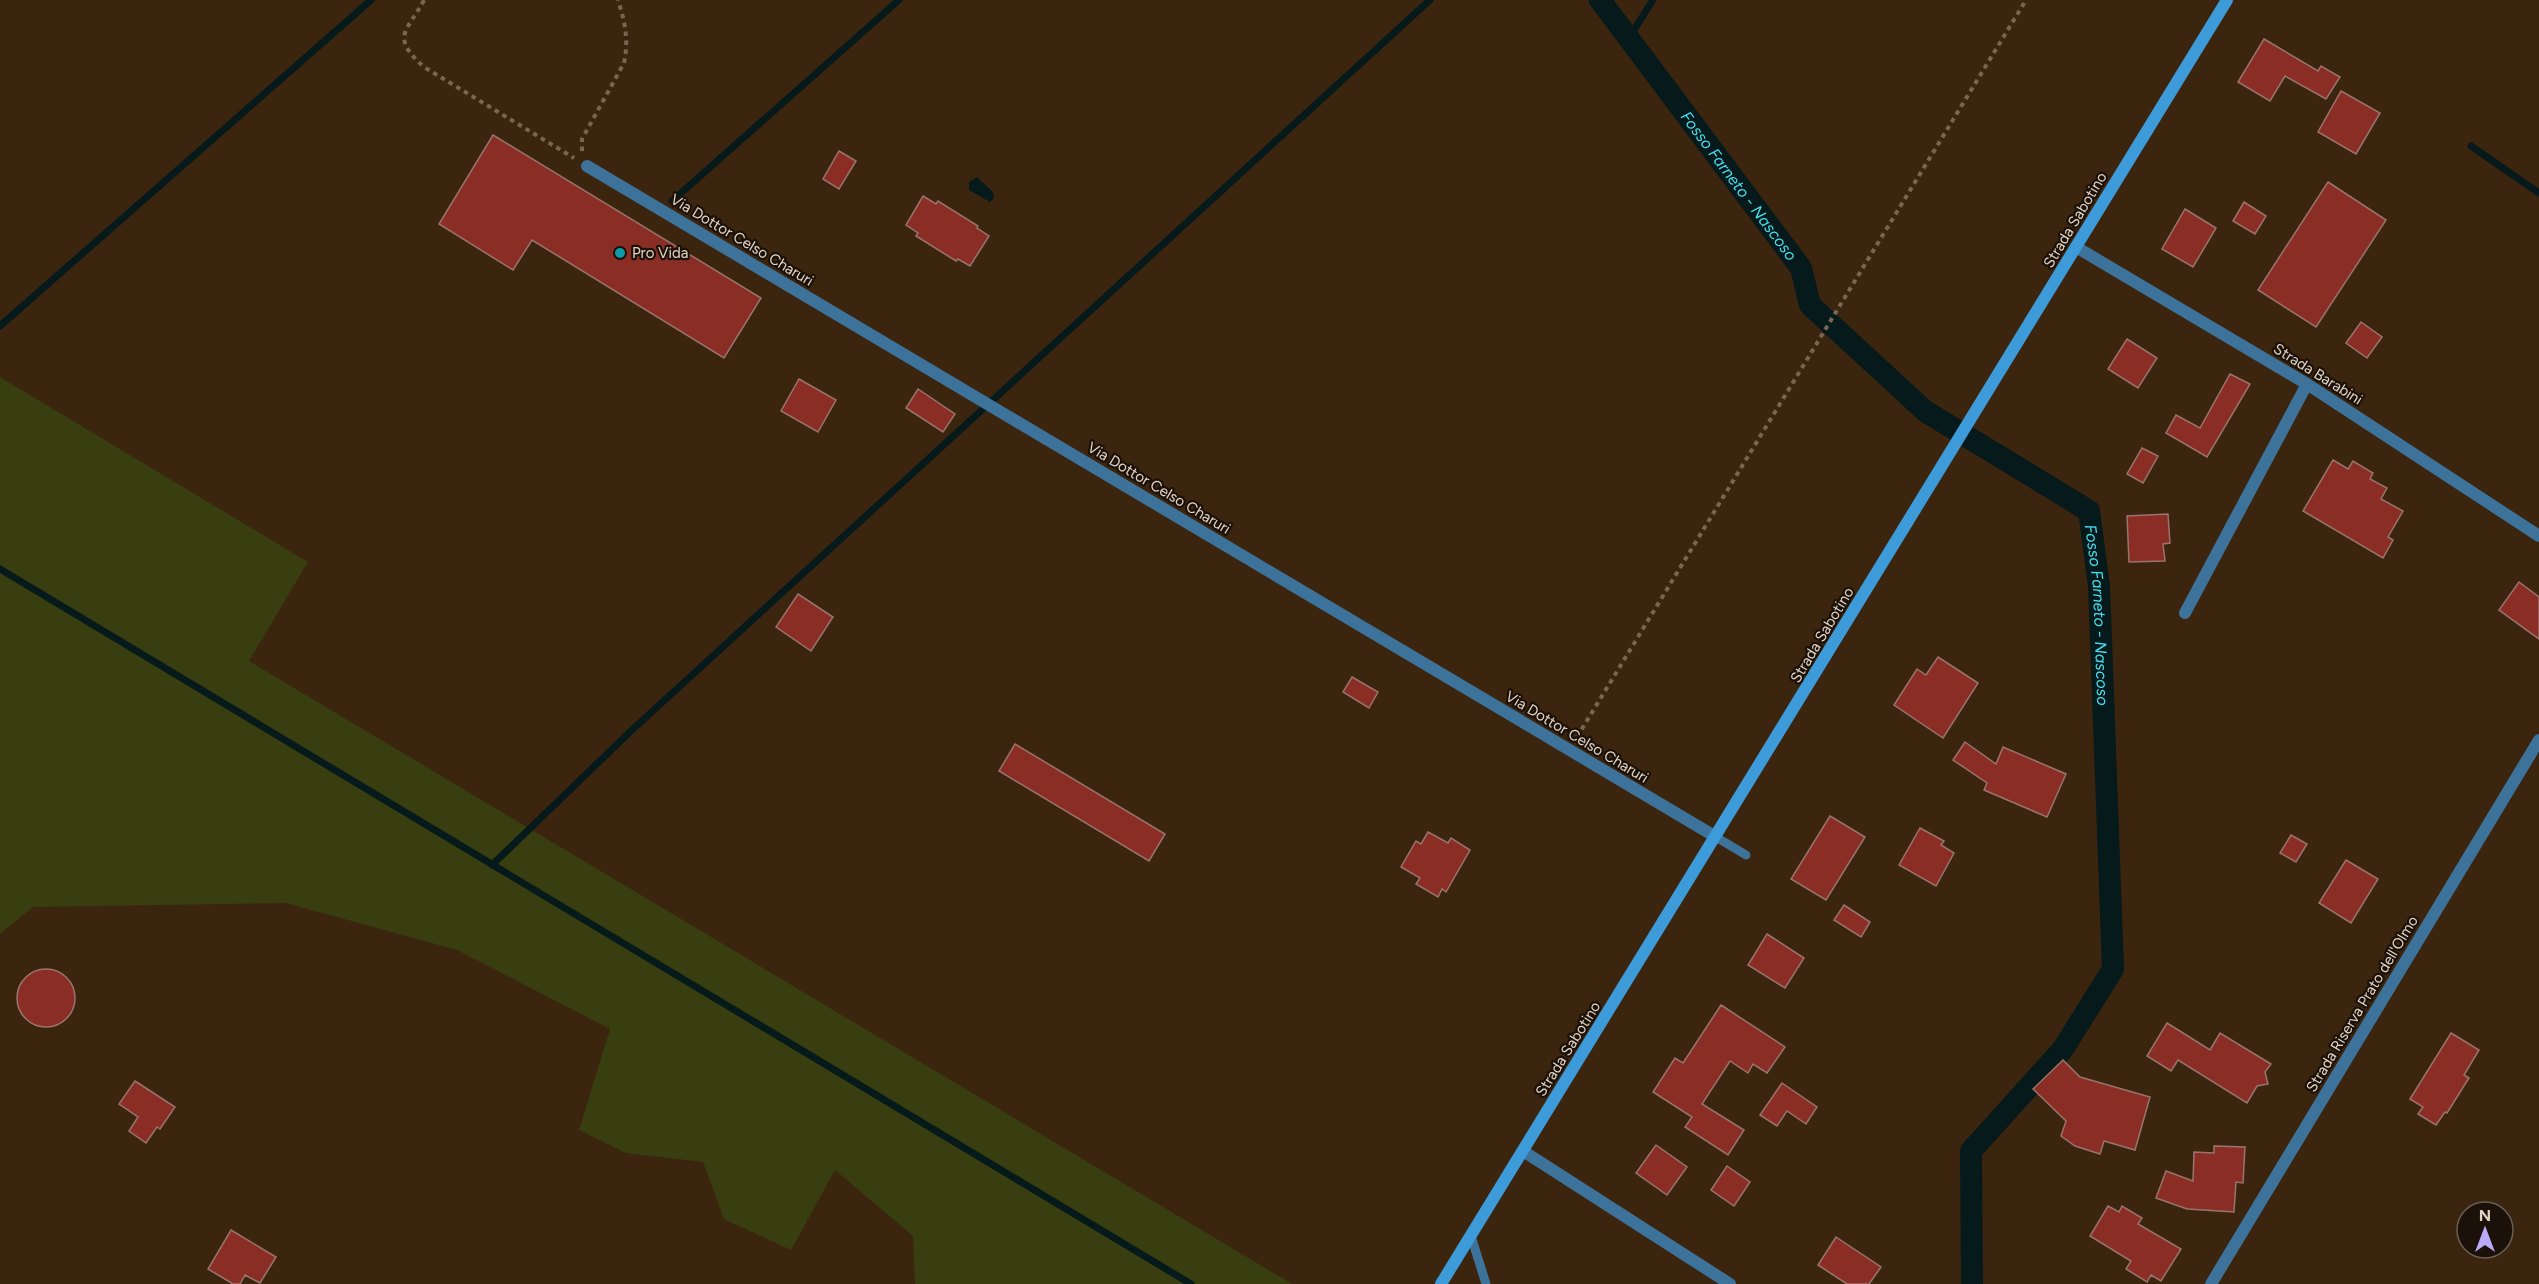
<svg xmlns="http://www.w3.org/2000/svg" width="2539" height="1284" font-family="Figtree,sans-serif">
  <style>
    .green { fill: #383e0f }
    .water { fill: #06191b }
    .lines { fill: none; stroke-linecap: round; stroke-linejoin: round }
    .stream { stroke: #06191b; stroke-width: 7 }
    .canal { stroke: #06191b; stroke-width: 22 }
    .building { fill: #8a2e25; stroke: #99746e; stroke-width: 1.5 }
    .path { stroke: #796652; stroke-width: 4; stroke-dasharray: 4.5 4.5; stroke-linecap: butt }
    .lane { stroke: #3d739a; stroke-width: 9 }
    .street { stroke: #3d739a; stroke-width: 12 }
    .secondary { stroke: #3e9bda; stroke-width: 12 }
    .culture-dot { fill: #0f9aa8; stroke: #1b1108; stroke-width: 2 }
    .labels { text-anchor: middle; stroke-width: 4.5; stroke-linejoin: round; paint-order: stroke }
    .street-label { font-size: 15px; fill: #e2d4c6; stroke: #1b1108 }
    .poi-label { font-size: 15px; fill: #e2d4c6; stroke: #1b1108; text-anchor: start }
    .water-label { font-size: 16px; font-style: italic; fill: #47e0f0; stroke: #1b1108 }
  </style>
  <rect width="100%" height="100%" fill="#3b250e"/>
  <path class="green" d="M 0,377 L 308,562 L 249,661 L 1292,1284 L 915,1284 L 913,1236 L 835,1170 L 791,1250 L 724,1219 L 703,1162 L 626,1153 L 579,1130 L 610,1029 L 457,950 L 286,903 L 33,907 L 0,934 Z"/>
  <path class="water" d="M 977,177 L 993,192 L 994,198 L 990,202 L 969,190 L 969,182 Z"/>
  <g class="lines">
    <g class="stream">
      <path d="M 1629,38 L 1653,0"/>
      <path d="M 2471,146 L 2539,193"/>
      <path d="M 672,201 L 899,0"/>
      <path d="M 0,326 L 371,0"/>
      <path d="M 0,569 L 1191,1284"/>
      <path d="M 492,865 L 632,730 L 1430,0"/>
    </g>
    <path class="canal" id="s1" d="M 1600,0 L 1801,268 L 1810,305 L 1925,411 L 2089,511 L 2099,586 L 2113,969 L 2063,1049 L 1971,1151 L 1972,1284"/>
  </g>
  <g class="building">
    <path d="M 2264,39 L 2318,71 L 2321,66 L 2340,77 L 2326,99 L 2285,76 L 2270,101 L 2238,82 Z"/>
    <path d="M 2341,91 L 2380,113 L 2356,154 L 2318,132 Z"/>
    <path d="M 493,135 L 761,298 L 724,358 L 532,240 L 513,270 L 439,224 Z"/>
    <path d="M 839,151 L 856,161 L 839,189 L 823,179 Z"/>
    <path d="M 2328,182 L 2386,220 L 2316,327 L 2258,290 Z"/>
    <path d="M 923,196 L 936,204 L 938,201 L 978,226 L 977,228 L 989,236 L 970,266 L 958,259 L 956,261 L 916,236 L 918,233 L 906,225 Z"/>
    <path d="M 2244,202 L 2266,216 L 2255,234 L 2233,221 Z"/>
    <path d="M 2185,209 L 2216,228 L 2193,267 L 2162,249 Z"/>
    <path d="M 2361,322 L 2382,337 L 2367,358 L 2346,343 Z"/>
    <path d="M 2127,339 L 2157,358 L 2138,388 L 2108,369 Z"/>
    <path d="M 2230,374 L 2250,384 L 2207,457 L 2166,433 L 2176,415 L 2200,428 Z"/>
    <path d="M 799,379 L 836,400 L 818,432 L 781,411 Z"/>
    <path d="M 918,389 L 955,414 L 943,432 L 906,408 Z"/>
    <path d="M 2142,448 L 2158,456 L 2143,483 L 2127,474 Z"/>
    <path d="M 2333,460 L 2348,469 L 2353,461 L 2373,473 L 2370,479 L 2387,488 L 2381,499 L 2403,511 L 2388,537 L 2393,540 L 2383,558 L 2303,511 Z"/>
    <path d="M 2168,514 L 2170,543 L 2163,544 L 2165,561 L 2129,562 L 2127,516 Z"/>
    <path d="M 2519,582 L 2539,597 L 2539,639 L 2499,610 Z"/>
    <path d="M 798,594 L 833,617 L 811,651 L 776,627 Z"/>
    <path d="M 1938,657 L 1978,683 L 1943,738 L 1894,705 L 1917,669 L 1926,675 Z"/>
    <path d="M 1352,677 L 1378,692 L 1369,708 L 1343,692 Z"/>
    <path d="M 1965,742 L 1996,764 L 2003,747 L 2066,774 L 2047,817 L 1984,790 L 1987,783 L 1953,760 Z"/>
    <path d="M 1015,744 L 1165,834 L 1149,861 L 999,771 Z"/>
    <path d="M 1830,816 L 1865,837 L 1826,900 L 1791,879 Z"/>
    <path d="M 1920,828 L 1944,841 L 1941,845 L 1954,853 L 1936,886 L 1899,865 Z"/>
    <path d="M 1428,832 L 1448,843 L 1451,838 L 1470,850 L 1446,892 L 1442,889 L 1438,897 L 1416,884 L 1420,878 L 1401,867 L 1416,841 L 1421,844 Z"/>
    <path d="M 2291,835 L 2307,844 L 2296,862 L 2280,853 Z"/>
    <path d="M 2346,860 L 2378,879 L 2351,923 L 2319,903 Z"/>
    <path d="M 1844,905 L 1870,922 L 1861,937 L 1834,920 Z"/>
    <path d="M 1767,934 L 1804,958 L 1785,988 L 1748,965 Z"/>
    <circle cx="46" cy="998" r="29"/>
    <path d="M 1721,1005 L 1785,1047 L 1767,1073 L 1753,1064 L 1748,1073 L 1730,1061 L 1702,1104 L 1744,1130 L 1728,1155 L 1685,1127 L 1692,1117 L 1653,1092 L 1675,1058 L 1683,1063 Z"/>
    <path d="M 2167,1023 L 2210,1050 L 2220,1033 L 2271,1064 L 2265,1072 L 2268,1084 L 2257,1086 L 2247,1103 L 2178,1060 L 2171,1071 L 2147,1056 Z"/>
    <path d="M 2451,1033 L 2479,1050 L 2464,1075 L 2469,1078 L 2447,1113 L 2445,1112 L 2436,1125 L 2418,1114 L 2423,1107 L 2410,1099 Z"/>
    <path d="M 2063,1060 L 2080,1077 L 2150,1097 L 2135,1150 L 2104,1141 L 2100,1154 L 2075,1146 L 2061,1136 L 2066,1121 L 2033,1089 Z"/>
    <path d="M 135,1081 L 175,1107 L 160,1129 L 157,1127 L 146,1143 L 129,1131 L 138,1117 L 119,1104 Z"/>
    <path d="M 1782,1083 L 1817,1107 L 1806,1124 L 1787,1111 L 1777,1126 L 1760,1115 Z"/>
    <path d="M 1656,1145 L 1687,1167 L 1667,1195 L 1636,1173 Z"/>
    <path d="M 2214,1146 L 2245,1147 L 2243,1183 L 2236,1182 L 2234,1212 L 2187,1209 L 2156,1198 L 2166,1171 L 2193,1181 L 2194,1152 L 2214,1153 Z"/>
    <path d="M 1727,1166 L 1750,1182 L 1734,1206 L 1711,1190 Z"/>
    <path d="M 2108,1206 L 2119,1212 L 2122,1206 L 2142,1218 L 2138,1224 L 2181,1249 L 2161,1281 L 2151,1275 L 2147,1282 L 2126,1269 L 2131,1261 L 2090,1236 Z"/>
    <path d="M 231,1230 L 276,1257 L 260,1283 L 245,1275 L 240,1284 L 233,1284 L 208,1269 Z"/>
    <path d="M 1836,1237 L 1881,1267 L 1869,1284 L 1847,1284 L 1818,1265 Z"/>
  </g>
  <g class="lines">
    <g class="path">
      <path d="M 424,0 C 408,31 389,36 424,67 L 574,158"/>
      <path d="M 582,151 L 582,139 L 624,63 C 629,40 625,22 618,0"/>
      <path d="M 1577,737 L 2026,0"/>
    </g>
    <g class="lane">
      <path d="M 1716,837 L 1746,855"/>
      <path d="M 1471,1236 L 1486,1284"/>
    </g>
    <g class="street">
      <path d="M 587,166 L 1716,837"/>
      <path d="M 2076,247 L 2307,384 L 2539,536"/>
      <path d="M 2185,613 L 2307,384"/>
      <path d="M 1523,1151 L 1730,1284"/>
      <path d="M 2211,1284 L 2539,740"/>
    </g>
    <path class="secondary" d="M 1441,1284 L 2227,0"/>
  </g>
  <circle class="culture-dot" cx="620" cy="253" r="6"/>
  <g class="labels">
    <g class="street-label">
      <text transform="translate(2075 220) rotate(-59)" y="5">Strada Sabotino</text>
      <text transform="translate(742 240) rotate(31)" y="5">Via Dottor Celso Charuri</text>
      <text transform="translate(2318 374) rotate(32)" y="5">Strada Barabini</text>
      <text transform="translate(1159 488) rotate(31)" y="5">Via Dottor Celso Charuri</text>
      <text transform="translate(1822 635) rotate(-59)" y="5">Strada Sabotino</text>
      <text transform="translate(1577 737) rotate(31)" y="5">Via Dottor Celso Charuri</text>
      <text transform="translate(2362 1004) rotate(-59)" y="5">Strada Riserva Prato dell'Olmo</text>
      <text transform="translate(1568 1049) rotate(-58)" y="5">Strada Sabotino</text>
    </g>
    <g class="poi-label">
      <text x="632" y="258">Pro Vida</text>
    </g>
    <g class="water-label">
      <text dy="6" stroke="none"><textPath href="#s1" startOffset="232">Fosso Farneto - Nascoso</textPath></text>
      <text dy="6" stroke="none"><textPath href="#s1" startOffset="826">Fosso Farneto - Nascoso</textPath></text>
    </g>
  </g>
  <g transform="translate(2485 1230)"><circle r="28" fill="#1b1108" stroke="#6b5f54" stroke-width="1.5"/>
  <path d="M0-4.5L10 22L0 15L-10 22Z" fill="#b9abf7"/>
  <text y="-9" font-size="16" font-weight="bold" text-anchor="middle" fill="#e2d4c6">N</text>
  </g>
</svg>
